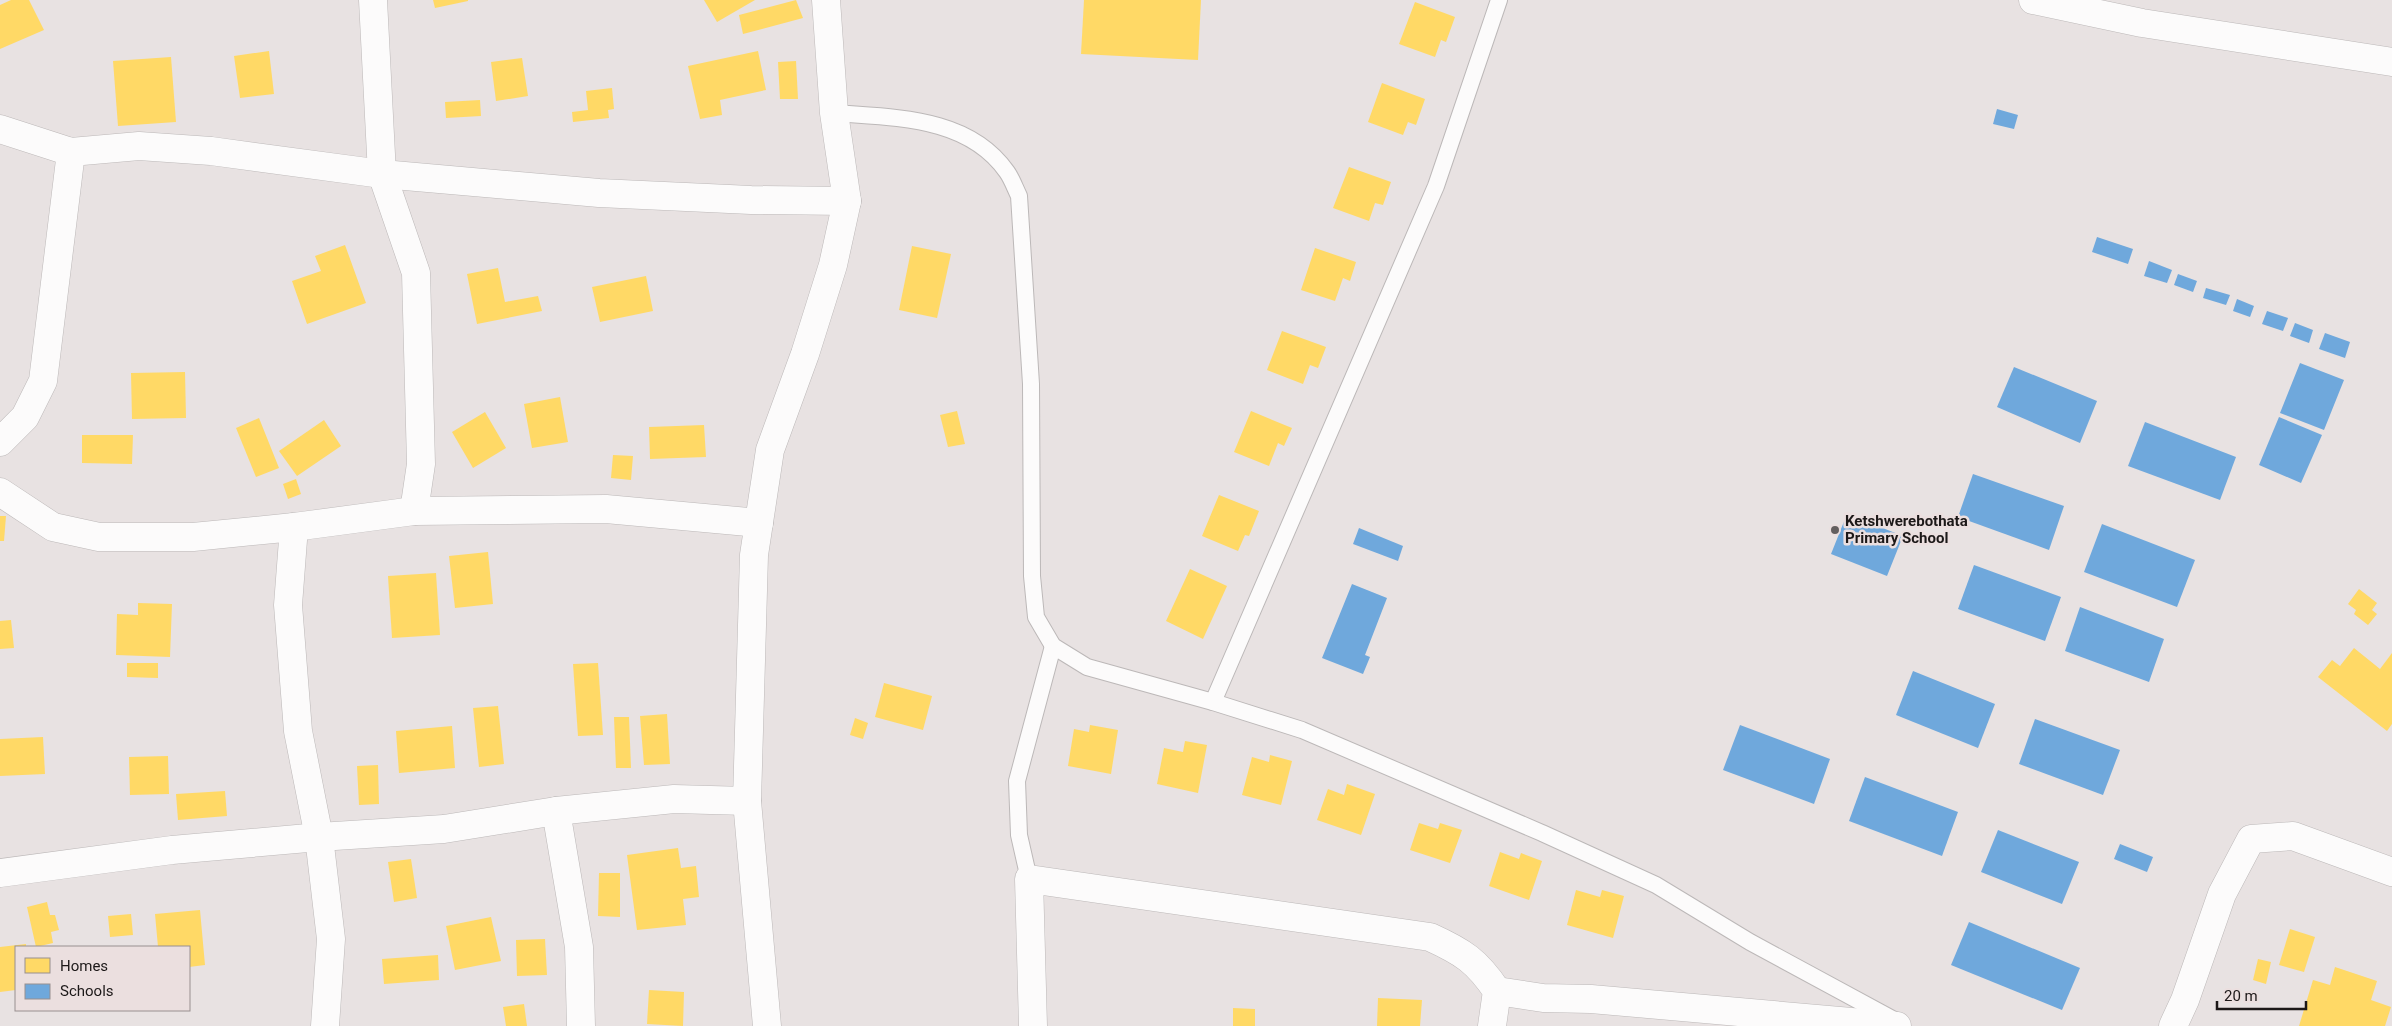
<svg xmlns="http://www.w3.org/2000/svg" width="2392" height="1026" font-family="Roboto,sans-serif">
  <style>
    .homes { fill: #ffd966 }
    .schools { fill: #6fa8dc }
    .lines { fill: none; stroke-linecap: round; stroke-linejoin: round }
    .service-casing { stroke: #bcb8b8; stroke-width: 18 }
    .minor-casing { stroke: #bcb8b8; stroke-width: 29 }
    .tertiary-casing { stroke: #bcb8b8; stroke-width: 29 }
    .service { stroke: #fcfbfb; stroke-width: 16 }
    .minor { stroke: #fcfbfb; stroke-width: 28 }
    .tertiary { stroke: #fcfbfb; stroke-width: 28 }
    .poi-dot { fill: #635f5f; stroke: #ebdfdf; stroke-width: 2 }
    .labels { text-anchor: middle; stroke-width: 5; stroke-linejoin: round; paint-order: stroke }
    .poi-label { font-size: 15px; font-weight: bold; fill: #1c1818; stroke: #ebdfdf; text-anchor: start }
  </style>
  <rect width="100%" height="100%" fill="#e8e2e2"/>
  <g class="homes">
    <path d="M 11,0 L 29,0 L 44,30 L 0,49 L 0,5 Z"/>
    <path d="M 433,0 L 468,0 L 468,1 L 435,8 Z"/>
    <path d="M 704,0 L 755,0 L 717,22 Z"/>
    <path d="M 796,0 L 803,18 L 743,34 L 739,15 Z"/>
    <path d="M 1084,0 L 1201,0 L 1198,60 L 1081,54 Z"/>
    <path d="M 1415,2 L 1455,17 L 1446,42 L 1441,40 L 1435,57 L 1399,44 Z"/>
    <path d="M 269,51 L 274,94 L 240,98 L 234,56 Z"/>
    <path d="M 758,51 L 766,90 L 720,100 L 722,115 L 700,119 L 688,66 Z"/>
    <path d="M 171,57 L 176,122 L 118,126 L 113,61 Z"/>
    <path d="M 522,58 L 528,96 L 496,101 L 491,62 Z"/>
    <path d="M 796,61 L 798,99 L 780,99 L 778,62 Z"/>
    <path d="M 1382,83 L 1425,99 L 1416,125 L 1408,122 L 1403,135 L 1368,122 Z"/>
    <path d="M 612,88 L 614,109 L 608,110 L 609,118 L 573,122 L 572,112 L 588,110 L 586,91 Z"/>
    <path d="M 480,100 L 481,116 L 446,118 L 445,102 Z"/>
    <path d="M 1349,167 L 1391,182 L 1383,205 L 1375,203 L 1369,221 L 1333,208 Z"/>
    <path d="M 345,245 L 366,303 L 307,324 L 292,281 L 321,271 L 315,256 Z"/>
    <path d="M 912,246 L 951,254 L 937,318 L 899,310 Z"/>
    <path d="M 1315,248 L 1356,262 L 1350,281 L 1343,278 L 1335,301 L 1301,290 Z"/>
    <path d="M 498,268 L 505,302 L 538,296 L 542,311 L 477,324 L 467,274 Z"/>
    <path d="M 646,276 L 653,311 L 600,322 L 592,287 Z"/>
    <path d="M 1282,331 L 1326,347 L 1318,368 L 1310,365 L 1303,384 L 1267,370 Z"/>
    <path d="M 185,372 L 186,418 L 132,419 L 131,373 Z"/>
    <path d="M 560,397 L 568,442 L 532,448 L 524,404 Z"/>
    <path d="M 957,411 L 965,444 L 948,447 L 940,415 Z"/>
    <path d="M 1251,411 L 1292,428 L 1284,446 L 1278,443 L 1269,466 L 1234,452 Z"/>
    <path d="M 485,412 L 506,448 L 473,468 L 452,432 Z"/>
    <path d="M 259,418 L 279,468 L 256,477 L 236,428 Z"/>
    <path d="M 324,420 L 341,446 L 297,476 L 279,451 Z"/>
    <path d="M 704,425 L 706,457 L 650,459 L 649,427 Z"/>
    <path d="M 82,435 L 133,435 L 132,464 L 82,463 Z"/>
    <path d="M 613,455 L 633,456 L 631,480 L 611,478 Z"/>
    <path d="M 296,479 L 301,494 L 288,499 L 283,484 Z"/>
    <path d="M 1219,495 L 1259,511 L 1249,536 L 1245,535 L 1238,551 L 1202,536 Z"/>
    <path d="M 0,516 L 6,516 L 4,541 L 0,541 Z"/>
    <path d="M 488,552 L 493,604 L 455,608 L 449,556 Z"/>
    <path d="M 1190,569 L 1227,586 L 1203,639 L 1166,621 Z"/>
    <path d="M 436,573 L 440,635 L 392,638 L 388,576 Z"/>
    <path d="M 2359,589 L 2377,603 L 2372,610 L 2377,614 L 2368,625 L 2354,614 L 2356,610 L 2348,604 Z"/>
    <path d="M 138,603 L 172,604 L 170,657 L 116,655 L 117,614 L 138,615 Z"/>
    <path d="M 11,620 L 14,648 L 0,649 L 0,621 Z"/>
    <path d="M 2354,648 L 2380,669 L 2392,653 L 2392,724 L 2387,731 L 2318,677 L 2332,660 L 2340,666 Z"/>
    <path d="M 127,663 L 158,663 L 158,678 L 127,677 Z"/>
    <path d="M 598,663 L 603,735 L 578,736 L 573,664 Z"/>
    <path d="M 884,683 L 932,696 L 923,730 L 875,717 Z"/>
    <path d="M 498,706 L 504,764 L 479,767 L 473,708 Z"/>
    <path d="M 667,714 L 670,764 L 644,765 L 640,716 Z"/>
    <path d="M 614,717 L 629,717 L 631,768 L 616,768 Z"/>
    <path d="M 855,718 L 868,723 L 863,739 L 850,735 Z"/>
    <path d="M 1090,725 L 1118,730 L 1111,774 L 1068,766 L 1074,729 L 1089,732 Z"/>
    <path d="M 452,726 L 455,768 L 399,773 L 396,731 Z"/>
    <path d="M 43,737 L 45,774 L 0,776 L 0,739 Z"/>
    <path d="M 1185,741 L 1207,745 L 1198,793 L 1157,784 L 1164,748 L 1183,752 Z"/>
    <path d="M 1270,755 L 1292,761 L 1281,805 L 1242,795 L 1252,757 L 1269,762 Z"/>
    <path d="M 168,756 L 169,794 L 130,795 L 129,757 Z"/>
    <path d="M 378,765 L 379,804 L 359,805 L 357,766 Z"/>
    <path d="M 1347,784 L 1375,794 L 1361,835 L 1317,820 L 1328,789 L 1344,795 Z"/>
    <path d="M 225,791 L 227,816 L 178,820 L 176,794 Z"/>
    <path d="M 1419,823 L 1438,829 L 1440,823 L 1462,830 L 1450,863 L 1410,850 Z"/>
    <path d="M 678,848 L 681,868 L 696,866 L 699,897 L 683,899 L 686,925 L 637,930 L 627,855 Z"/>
    <path d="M 1500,852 L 1519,859 L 1521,853 L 1542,861 L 1529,900 L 1489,886 Z"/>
    <path d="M 411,859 L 417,898 L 394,902 L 388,862 Z"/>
    <path d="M 599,873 L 620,873 L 620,917 L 598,916 Z"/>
    <path d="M 1576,890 L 1600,897 L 1602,890 L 1624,896 L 1613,938 L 1567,925 Z"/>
    <path d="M 47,902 L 50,915 L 55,915 L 59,930 L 51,932 L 53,943 L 36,947 L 27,907 Z"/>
    <path d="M 200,910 L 205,965 L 189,967 L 189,947 L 158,947 L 155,914 Z"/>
    <path d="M 131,914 L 133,935 L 110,937 L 108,916 Z"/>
    <path d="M 491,917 L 501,961 L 455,970 L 446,926 Z"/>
    <path d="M 2290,929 L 2315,937 L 2304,972 L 2279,965 Z"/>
    <path d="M 545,939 L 547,975 L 517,976 L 516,940 Z"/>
    <path d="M 26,944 L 26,947 L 16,947 L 16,990 L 0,992 L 0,947 Z"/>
    <path d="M 438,955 L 439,980 L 384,984 L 382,959 Z"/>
    <path d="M 2258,959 L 2271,962 L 2266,984 L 2253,980 Z"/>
    <path d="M 2335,967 L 2377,981 L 2371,1000 L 2391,1007 L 2385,1026 L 2299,1026 L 2313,980 L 2330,985 Z"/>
    <path d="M 649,990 L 684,992 L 683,1026 L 647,1024 Z"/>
    <path d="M 1378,998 L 1422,1000 L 1420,1026 L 1377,1026 Z"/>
    <path d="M 524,1004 L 527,1026 L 506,1026 L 503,1007 Z"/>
    <path d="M 1233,1008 L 1255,1009 L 1255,1026 L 1233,1026 Z"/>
  </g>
  <g class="schools">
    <path d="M 1997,109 L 2018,115 L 2014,129 L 1993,124 Z"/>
    <path d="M 2097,237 L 2133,249 L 2128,264 L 2092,252 Z"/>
    <path d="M 2149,261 L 2172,270 L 2167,283 L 2144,276 Z"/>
    <path d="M 2178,274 L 2197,281 L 2193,292 L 2174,285 Z"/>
    <path d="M 2206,288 L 2230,295 L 2226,305 L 2203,298 Z"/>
    <path d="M 2237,299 L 2254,306 L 2250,317 L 2233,311 Z"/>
    <path d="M 2267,311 L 2288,318 L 2283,331 L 2262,324 Z"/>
    <path d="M 2295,323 L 2313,330 L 2309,343 L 2290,336 Z"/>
    <path d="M 2325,333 L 2350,342 L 2345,358 L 2319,349 Z"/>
    <path d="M 2300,363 L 2344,380 L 2324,430 L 2280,413 Z"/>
    <path d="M 2014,367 L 2097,401 L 2080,443 L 1997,407 Z"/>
    <path d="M 2279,417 L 2322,435 L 2301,483 L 2259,465 Z"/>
    <path d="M 2145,422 L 2236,457 L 2220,500 L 2128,466 Z"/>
    <path d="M 1973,474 L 2064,506 L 2049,550 L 1958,517 Z"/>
    <path d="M 1847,514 L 1903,536 L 1887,576 L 1831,554 Z"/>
    <path d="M 2102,524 L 2195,560 L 2177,607 L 2084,572 Z"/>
    <path d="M 1359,528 L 1403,546 L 1398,561 L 1353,544 Z"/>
    <path d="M 1974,565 L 2061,597 L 2045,641 L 1958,609 Z"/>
    <path d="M 1352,584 L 1387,598 L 1365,655 L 1370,657 L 1363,674 L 1322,658 Z"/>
    <path d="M 2080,607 L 2164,639 L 2149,682 L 2065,651 Z"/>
    <path d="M 1913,671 L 1995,704 L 1978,748 L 1896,715 Z"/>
    <path d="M 2035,719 L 2120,750 L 2103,795 L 2019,764 Z"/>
    <path d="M 1740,725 L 1830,759 L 1814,804 L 1723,770 Z"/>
    <path d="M 1865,777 L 1958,812 L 1942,856 L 1849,821 Z"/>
    <path d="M 1998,830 L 2079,862 L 2062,904 L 1981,872 Z"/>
    <path d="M 2120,844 L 2153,857 L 2147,872 L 2114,859 Z"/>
    <path d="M 1969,922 L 2080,968 L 2062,1010 L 1951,965 Z"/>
  </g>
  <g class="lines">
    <g class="service-casing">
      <g id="service">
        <path d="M 834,113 C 894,118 968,116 1007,172 C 1012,179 1015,188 1019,196 L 1031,384 L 1032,576 L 1036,617 L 1053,646 L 1087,667 L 1213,702 L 1302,730 L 1542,833 L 1656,885 L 1750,942 L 1896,1021"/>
        <path d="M 1213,702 L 1436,186 L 1499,0"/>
        <path d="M 1029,879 L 1019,835 L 1017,781 L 1053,646"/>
      </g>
    </g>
    <g class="minor-casing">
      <g id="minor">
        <path d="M 373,0 L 382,174 L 416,273 L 421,464 L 414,511"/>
        <path d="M 0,129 L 71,152 L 139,146 L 211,151 L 382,174 L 599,193 L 751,200 L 847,201"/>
        <path d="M 0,442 L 25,417 L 43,381 L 71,152"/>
        <path d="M 0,492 L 53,527 L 99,537 L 193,537 L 294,527 L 414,511 L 606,509 L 759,523"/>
        <path d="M 294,527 L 288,605 L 298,731 L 319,837 L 331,939 L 325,1026"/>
        <path d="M 556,811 L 579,947 L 581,1026"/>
        <path d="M 0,873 L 172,850 L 319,837 L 444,829 L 556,811 L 674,799 L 747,801"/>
        <path d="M 1497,991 L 1543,998 L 1591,999 L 1897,1026"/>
        <path d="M 767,1026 L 747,801 L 754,555 L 770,450 L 805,354 L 833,265 L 847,201 L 834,113 L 826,0"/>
        <path d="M 1033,1026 L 1029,879 L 1430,937 C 1463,952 1477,961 1497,991 L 1492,1026"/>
        <path d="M 2173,1026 L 2185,1000 L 2222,894 L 2251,839 L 2293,836 L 2392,872"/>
      </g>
    </g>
    <g class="tertiary-casing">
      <path id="tertiary" d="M 2033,0 L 2142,23 L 2392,62"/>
    </g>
    <use href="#service" class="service"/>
    <use href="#minor" class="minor"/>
    <use href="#tertiary" class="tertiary"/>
  </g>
  <circle class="poi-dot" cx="1835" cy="530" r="5"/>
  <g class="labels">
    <g class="poi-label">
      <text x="1845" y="526">Ketshwerebothata<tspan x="1845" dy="17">Primary School</tspan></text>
    </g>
  </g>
  <rect x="15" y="946" width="175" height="65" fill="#ebdfdf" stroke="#988f8f"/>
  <rect x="25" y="958" width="25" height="15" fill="#ffd966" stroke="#988f8f"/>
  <text x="60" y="971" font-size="15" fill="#1c1818">Homes</text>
  <rect x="25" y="984" width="25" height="15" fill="#6fa8dc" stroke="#988f8f"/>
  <text x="60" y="996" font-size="15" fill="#1c1818">Schools</text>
  <path d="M2217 1001v8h89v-8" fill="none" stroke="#1c1818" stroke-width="2.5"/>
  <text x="2224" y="1001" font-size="15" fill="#1c1818" stroke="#ebdfdf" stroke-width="4" paint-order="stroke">20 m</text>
</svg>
